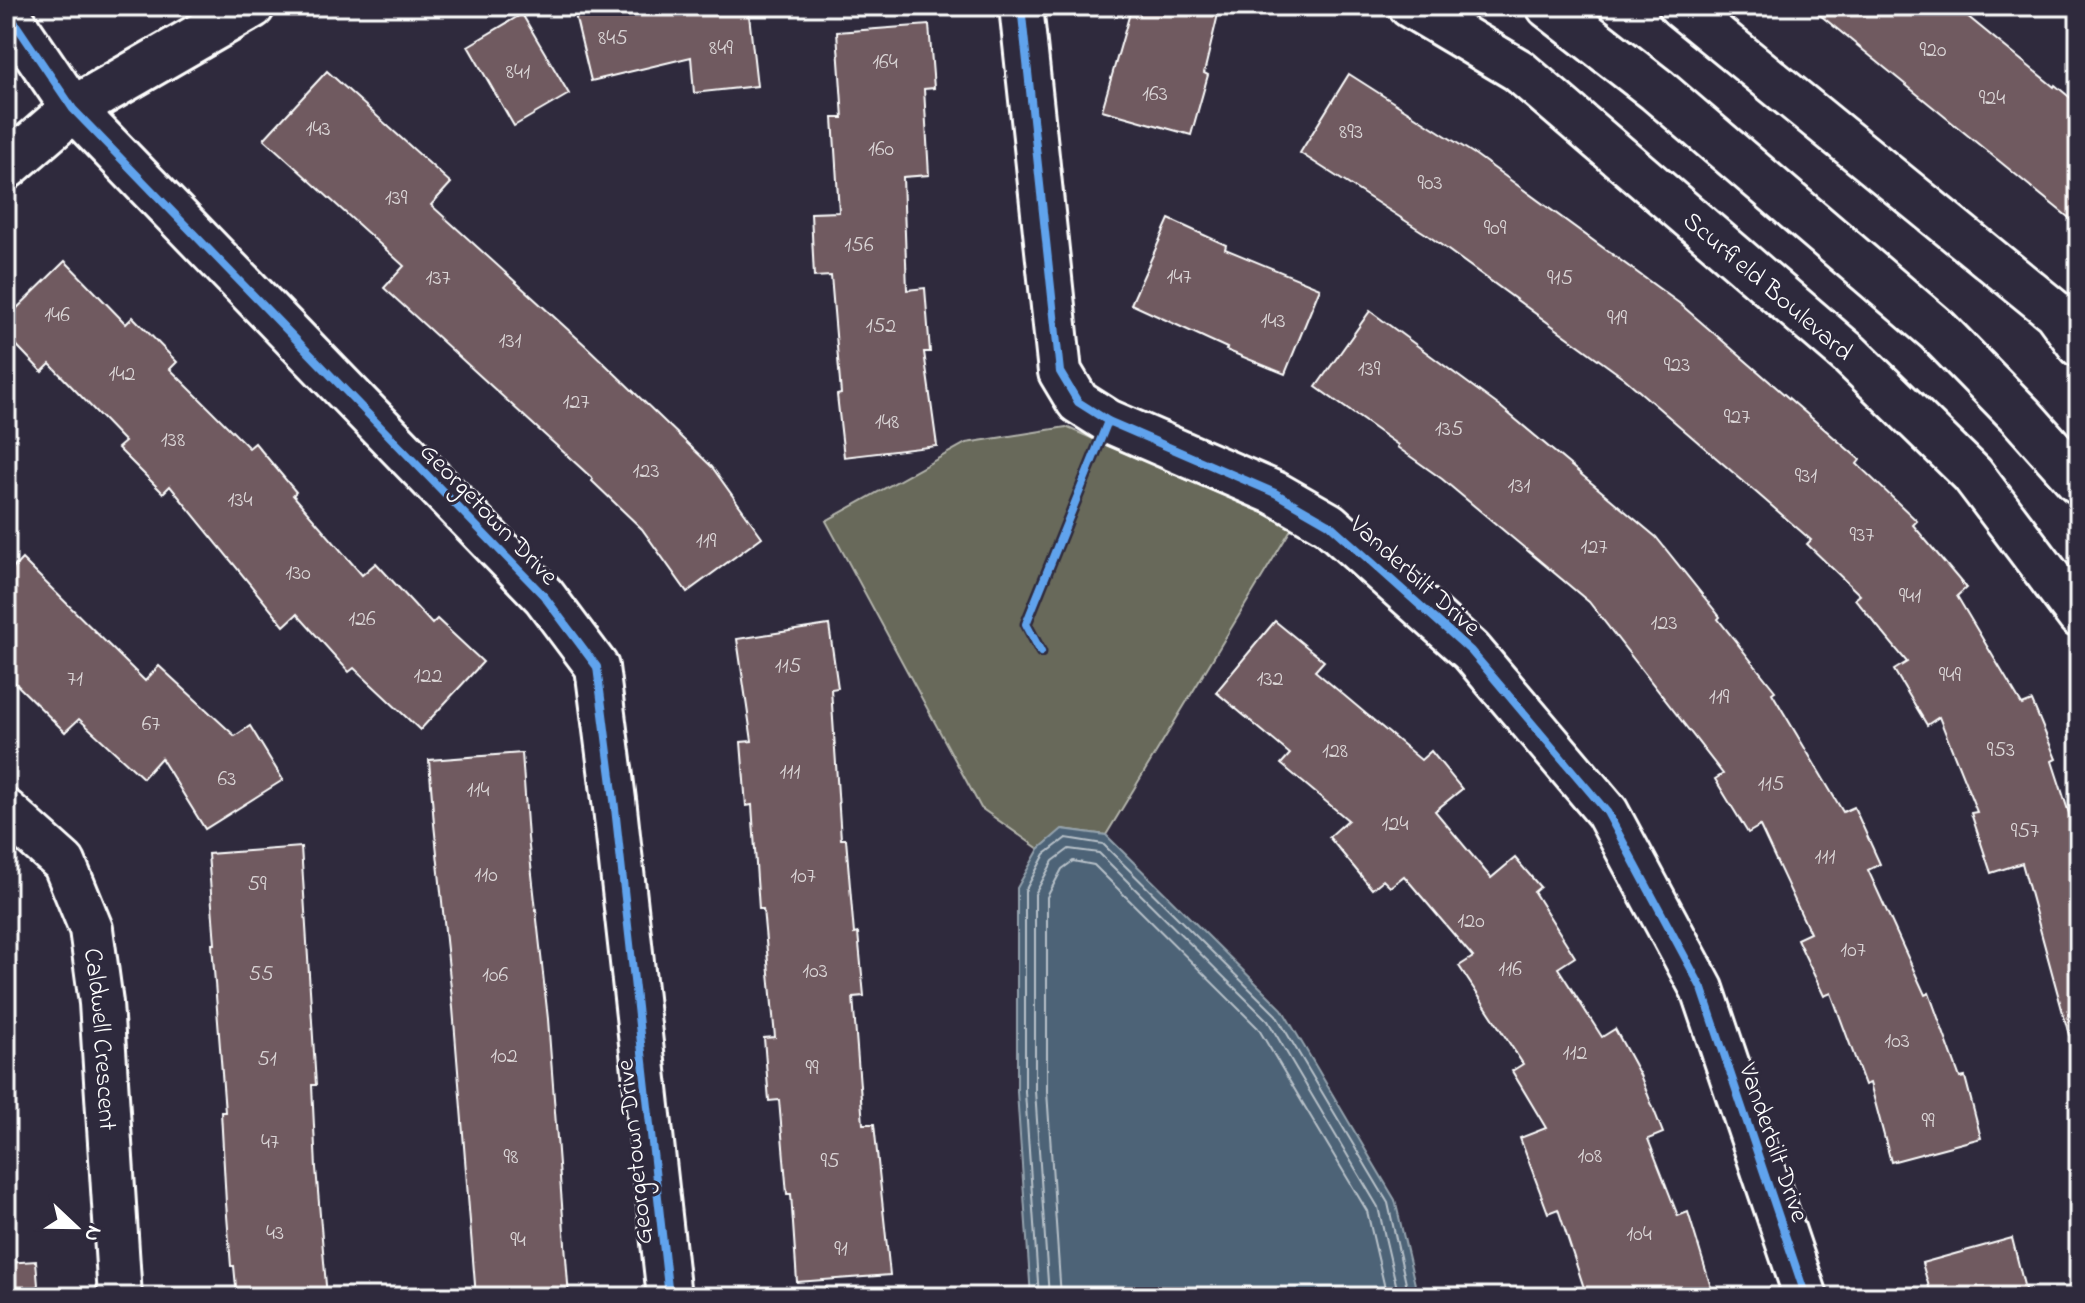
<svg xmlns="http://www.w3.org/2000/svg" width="2085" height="1303" font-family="'Indie Flower',sans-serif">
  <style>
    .green { fill: #67695a; stroke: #b3b4ac; stroke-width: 2 }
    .water { fill: #4d6477; stroke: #94a2ad; stroke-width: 2 }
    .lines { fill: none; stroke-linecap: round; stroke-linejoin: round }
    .shore { stroke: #b8c1c9; stroke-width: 2 }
    .building { fill: #705a60; stroke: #fff; stroke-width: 2 }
    .street-casing { stroke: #fff; stroke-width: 48 }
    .secondary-casing { stroke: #fff; stroke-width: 50 }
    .street { stroke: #2f2a3d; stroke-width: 42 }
    .secondary { stroke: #2f2a3d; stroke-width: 44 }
    .cycleway-casing { stroke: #2f2a3d; stroke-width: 13 }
    .cycleway { stroke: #60a3ed; stroke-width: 8 }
    .labels { text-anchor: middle; stroke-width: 6; stroke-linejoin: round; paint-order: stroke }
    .number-label { font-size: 22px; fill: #dbd6d7 }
    .street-label { font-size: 26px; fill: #fff; stroke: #2f2a3d }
  </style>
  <rect width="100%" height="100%" fill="#2f2a3d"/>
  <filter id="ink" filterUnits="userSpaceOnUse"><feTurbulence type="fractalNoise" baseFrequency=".0125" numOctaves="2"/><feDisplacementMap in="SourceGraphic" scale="16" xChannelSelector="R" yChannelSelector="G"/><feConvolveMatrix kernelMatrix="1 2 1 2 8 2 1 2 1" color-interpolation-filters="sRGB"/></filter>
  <g filter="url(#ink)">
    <path class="green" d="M 1066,427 L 1293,526 L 1106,835 L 1063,829 L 1039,849 L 981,808 L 826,521 L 966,443 Z"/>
    <path class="water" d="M 1062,829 L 1106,835 L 1282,1009 L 1395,1200 L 1418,1297 L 1031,1297 L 1017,1092 L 1017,888 L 1039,849 Z"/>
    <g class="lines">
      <g class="shore">
        <path d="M 1039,1297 L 1025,1092 L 1025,891 L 1045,854 L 1066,838 L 1103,844 L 1276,1015 L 1388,1203 L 1409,1297"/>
        <path d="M 1049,1297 L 1035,1091 L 1035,894 L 1053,861 L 1069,849 L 1099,853 L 1268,1021 L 1378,1207 L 1399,1297"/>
        <path d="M 1061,1297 L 1047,1091 L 1047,897 L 1062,869 L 1073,861 L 1094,865 L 1258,1028 L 1367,1211 L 1387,1297"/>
      </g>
    </g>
    <g class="building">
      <path d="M 573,6 L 748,6 L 757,86 L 694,93 L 691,57 L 591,81 Z"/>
      <path d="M 1132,6 L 1220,6 L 1204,73 L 1208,75 L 1191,135 L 1102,110 Z"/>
      <path d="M 1809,6 L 1955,6 L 2054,87 L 2055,85 L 2079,105 L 2079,226 Z"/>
      <path d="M 522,14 L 569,94 L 514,126 L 468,46 Z"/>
      <path d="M 929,25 L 934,88 L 924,89 L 929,175 L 903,177 L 907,290 L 925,288 L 930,352 L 924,352 L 937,446 L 844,457 L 837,395 L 841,394 L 831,276 L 814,277 L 811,213 L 839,212 L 833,118 L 843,118 L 837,32 Z"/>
      <path d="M 327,71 L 451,183 L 431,205 L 585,345 L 712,467 L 762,537 L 687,592 L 642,529 L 592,481 L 593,479 L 384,288 L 404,266 L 264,139 Z"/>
      <path d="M 1349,74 L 1476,155 L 1679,303 L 1860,460 L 1857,464 L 1917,521 L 1913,525 L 1966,588 L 1957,596 L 2022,705 L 2032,701 L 2056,759 L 2052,761 L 2079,844 L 2079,1034 L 2069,1035 L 2022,863 L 1991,873 L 1971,813 L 1977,812 L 1939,717 L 1927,725 L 1894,670 L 1907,662 L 1855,599 L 1860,595 L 1807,544 L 1811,540 L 1624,378 L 1426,234 L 1300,153 Z"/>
      <path d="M 1169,219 L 1226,245 L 1225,249 L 1320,288 L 1285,374 L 1226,350 L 1227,348 L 1131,304 Z"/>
      <path d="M 65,261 L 126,324 L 133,317 L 177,362 L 170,369 L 249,448 L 255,443 L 296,492 L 293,495 L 362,575 L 376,563 L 432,624 L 437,619 L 483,662 L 420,730 L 354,668 L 349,672 L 297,614 L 284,626 L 170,486 L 163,493 L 118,448 L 125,442 L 50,364 L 42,372 L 6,334 L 6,319 Z"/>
      <path d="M 1370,311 L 1502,408 L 1656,537 L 1720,617 L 1718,619 L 1775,691 L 1772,693 L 1843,812 L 1854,807 L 1880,864 L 1868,870 L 1925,995 L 1929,993 L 1960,1078 L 1965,1077 L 1981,1138 L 1891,1162 L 1870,1083 L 1865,1085 L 1831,993 L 1824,996 L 1797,939 L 1810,933 L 1760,826 L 1748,833 L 1715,779 L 1723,774 L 1589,602 L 1442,479 L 1397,447 L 1398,445 L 1316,387 Z"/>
      <path d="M 22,559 L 145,681 L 159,666 L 235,736 L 250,726 L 283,780 L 205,829 L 161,758 L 143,778 L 79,719 L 65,732 L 6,674 L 6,576 Z"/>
      <path d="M 1275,621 L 1324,661 L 1315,671 L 1421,760 L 1431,751 L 1462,789 L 1435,811 L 1491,878 L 1515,858 L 1540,887 L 1534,892 L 1575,957 L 1558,968 L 1602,1037 L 1615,1029 L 1640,1075 L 1663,1133 L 1648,1139 L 1678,1216 L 1688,1212 L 1714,1297 L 1587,1297 L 1558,1209 L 1548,1213 L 1520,1138 L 1546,1128 L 1512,1071 L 1523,1064 L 1459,966 L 1473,957 L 1404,876 L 1390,887 L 1383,880 L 1372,889 L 1329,837 L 1348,820 L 1281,764 L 1290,754 L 1216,692 Z"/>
      <path d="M 829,625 L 838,688 L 831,689 L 841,839 L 846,839 L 854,934 L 858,933 L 864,996 L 853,997 L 863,1124 L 874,1124 L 890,1275 L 797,1282 L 791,1194 L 787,1194 L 779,1100 L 769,1101 L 764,1038 L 775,1037 L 763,909 L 759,909 L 752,805 L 746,806 L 741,742 L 752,741 L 737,639 Z"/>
      <path d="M 522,753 L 528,838 L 548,1019 L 569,1297 L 476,1297 L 453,1008 L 434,824 L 429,760 Z"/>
      <path d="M 301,847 L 316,1085 L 312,1085 L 316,1168 L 327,1297 L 237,1297 L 234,1266 L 231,1266 L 226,1203 L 221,1112 L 225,1112 L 212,944 L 215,944 L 208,854 Z"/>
      <path d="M 2012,1238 L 2027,1297 L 1932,1297 L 1922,1263 Z"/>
      <path d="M 36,1261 L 39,1297 L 6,1297 L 6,1263 Z"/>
    </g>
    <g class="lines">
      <g class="street-casing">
        <g id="street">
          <path d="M 1021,6 L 1060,372 L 1078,402 L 1108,421 L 1275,493 L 1329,524 L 1471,651 L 1607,812 L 1702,989 L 1806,1297"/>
          <path id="s1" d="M 1410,6 L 1518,70 L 1849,354 L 1972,474 L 2079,616"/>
          <path d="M 1680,6 L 2055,312 L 2079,345"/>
          <path d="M 6,10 L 73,109 L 544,596 L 597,667 L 615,808 L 669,1297"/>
          <path id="s2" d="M 6,811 L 64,863 L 91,929 L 101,1003 L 120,1297"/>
        </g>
      </g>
      <g class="secondary-casing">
        <g id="secondary">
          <path d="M 1549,6 L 1657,90 L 1937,330 L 2022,417 L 2079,481"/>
          <path d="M 6,167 L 73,109 L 252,6"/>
        </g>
      </g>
      <use href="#street" class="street"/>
      <use href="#secondary" class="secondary"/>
      <g class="cycleway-casing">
        <g id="cycleway">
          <path d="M 1021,6 L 1060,372 L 1078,402 L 1108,421 L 1275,493 L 1329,524 L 1471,651 L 1607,812 L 1702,989 L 1806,1297"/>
          <path d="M 6,10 L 73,109 L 544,596 L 597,667 L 615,808 L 669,1297"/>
          <path d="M 1041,652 L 1026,624 L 1108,421"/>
        </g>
      </g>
      <use href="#cycleway" class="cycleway"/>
    </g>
  </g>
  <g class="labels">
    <g class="number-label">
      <text x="613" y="44">845</text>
      <text x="721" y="54">849</text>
      <text x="1933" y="56">920</text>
      <text x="885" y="68">164</text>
      <text x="518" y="78">841</text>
      <text x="1155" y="100">163</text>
      <text x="1992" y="104">924</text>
      <text x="318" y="135">143</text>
      <text x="1351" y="138">893</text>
      <text x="881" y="155">160</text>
      <text x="1430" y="189">903</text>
      <text x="396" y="204">139</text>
      <text x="1495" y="234">909</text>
      <text x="859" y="251">156</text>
      <text x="1179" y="283">147</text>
      <text x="438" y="284">137</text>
      <text x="1560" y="284">915</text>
      <text x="57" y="321">146</text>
      <text x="1617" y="324">919</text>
      <text x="1273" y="327">143</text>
      <text x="881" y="332">152</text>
      <text x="510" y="347">131</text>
      <text x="1677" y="371">923</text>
      <text x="1369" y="375">139</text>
      <text x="122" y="380">142</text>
      <text x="576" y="408">127</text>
      <text x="1737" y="423">927</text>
      <text x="887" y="428">148</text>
      <text x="1449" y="435">135</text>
      <text x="173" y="446">138</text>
      <text x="646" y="477">123</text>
      <text x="1806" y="482">931</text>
      <text x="1519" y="492">131</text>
      <text x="240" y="506">134</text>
      <text x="1862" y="541">937</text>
      <text x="706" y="547">119</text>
      <text x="1594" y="553">127</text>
      <text x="298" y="579">130</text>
      <text x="1910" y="602">941</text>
      <text x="362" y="625">126</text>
      <text x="1664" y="629">123</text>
      <text x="788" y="672">115</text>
      <text x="1950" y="681">949</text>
      <text x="428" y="682">122</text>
      <text x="75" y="685">71</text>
      <text x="1270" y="685">132</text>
      <text x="1719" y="703">119</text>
      <text x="151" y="730">67</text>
      <text x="2001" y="756">953</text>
      <text x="1335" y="757">128</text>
      <text x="790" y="778">111</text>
      <text x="227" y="785">63</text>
      <text x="1771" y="790">115</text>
      <text x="478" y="796">114</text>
      <text x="1395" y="830">124</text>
      <text x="2025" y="837">957</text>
      <text x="1825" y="863">111</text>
      <text x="486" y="881">110</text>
      <text x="803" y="882">107</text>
      <text x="257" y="890">59</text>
      <text x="1471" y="927">120</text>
      <text x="1853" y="956">107</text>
      <text x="1510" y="975">116</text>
      <text x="815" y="977">103</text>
      <text x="261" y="980">55</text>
      <text x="495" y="981">106</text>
      <text x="1897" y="1047">103</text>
      <text x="1575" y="1059">112</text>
      <text x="504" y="1062">102</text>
      <text x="267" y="1065">51</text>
      <text x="812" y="1074">99</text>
      <text x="1928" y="1127">99</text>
      <text x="270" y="1148">47</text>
      <text x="1590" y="1162">108</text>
      <text x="511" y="1163">98</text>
      <text x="830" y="1167">95</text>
      <text x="275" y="1239">43</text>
      <text x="1639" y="1240">104</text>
      <text x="518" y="1246">94</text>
      <text x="841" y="1255">91</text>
    </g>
    <g class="street-label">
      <text dy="9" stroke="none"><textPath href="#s1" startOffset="456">Scurfield Boulevard</textPath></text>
      <text transform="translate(490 513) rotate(46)" y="9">Georgetown Drive</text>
      <text transform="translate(1416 575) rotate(42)" y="9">Vanderbilt Drive</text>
      <text dy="9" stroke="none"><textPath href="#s2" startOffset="260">Caldwell Crescent</textPath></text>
      <text transform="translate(1775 1142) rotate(71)" y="9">Vanderbilt Drive</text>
      <text transform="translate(633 1152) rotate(-96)" y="9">Georgetown Drive</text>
    </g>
  </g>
  <rect width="2085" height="1303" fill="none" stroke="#2f2a3d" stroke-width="32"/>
  <rect x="16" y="16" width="2053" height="1271" fill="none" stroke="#fff" stroke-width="3" filter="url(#ink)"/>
  <g transform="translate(76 1227) rotate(112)" stroke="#2f2a3d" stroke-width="6" paint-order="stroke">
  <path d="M0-6L14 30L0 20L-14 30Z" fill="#ffffff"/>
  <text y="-12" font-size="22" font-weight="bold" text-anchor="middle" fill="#ffffff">N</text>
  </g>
</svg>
